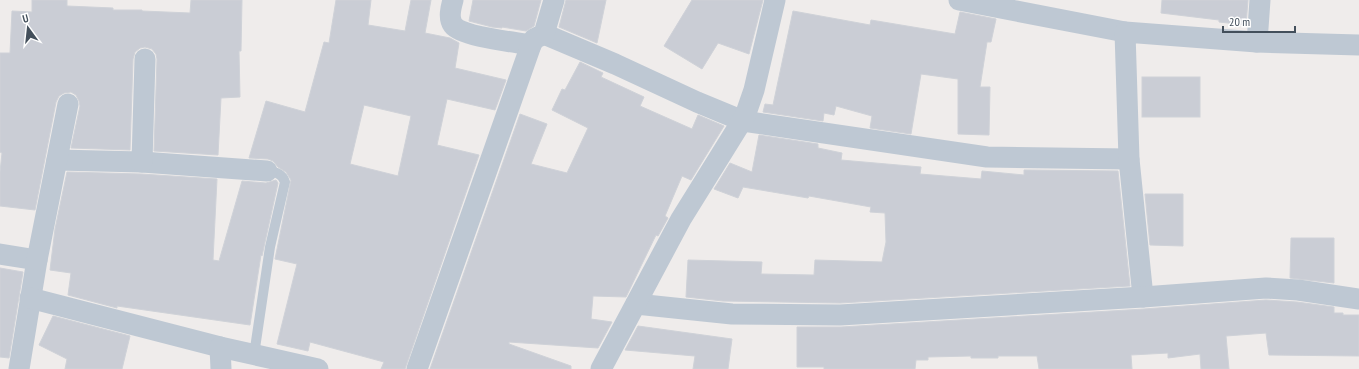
<svg xmlns="http://www.w3.org/2000/svg" width="1359" height="369" font-family="'PT Sans Narrow',sans-serif">
  <style>
    .building { fill: #cacdd5; stroke: #cfd2d8; fill-rule: evenodd }
    .lines { fill: none; stroke-linecap: round; stroke-linejoin: round }
    .lane { stroke: #bec8d3; stroke-width: 10 }
    .street { stroke: #bec8d3; stroke-width: 21 }
  </style>
  <rect width="100%" height="100%" fill="#efeceb"/>
  <g class="building">
    <path d="M 32,0 L 67,0 L 67,6 L 113,8 L 113,10 L 142,10 L 142,11 L 190,13 L 191,0 L 242,0 L 241,51 L 239,51 L 240,97 L 221,98 L 218,155 L 154,151 L 157,59 L 156,54 L 152,49 L 145,47 L 140,48 L 135,52 L 133,59 L 130,150 L 71,148 L 80,106 L 79,101 L 76,95 L 71,92 L 64,93 L 59,96 L 56,102 L 35,210 L 0,206 L 0,172 L 2,153 L 0,152 L 0,53 L 10,53 L 12,11 L 32,12 Z"/>
    <path d="M 336,0 L 371,0 L 368,25 L 405,31 L 411,0 L 431,0 L 425,33 L 450,38 L 459,43 L 455,68 L 506,80 L 495,110 L 447,99 L 437,145 L 479,155 L 405,369 L 381,369 L 384,362 L 310,342 L 308,351 L 277,344 L 297,264 L 275,259 L 291,180 L 286,172 L 278,167 L 273,161 L 268,159 L 249,158 L 266,101 L 305,112 L 324,42 L 329,43 ZM 364,105 L 411,116 L 398,176 L 350,164 Z"/>
    <path d="M 473,0 L 541,0 L 534,26 L 526,31 L 502,27 L 502,28 L 492,27 L 469,21 Z"/>
    <path d="M 566,0 L 606,0 L 597,43 L 559,27 Z"/>
    <path d="M 692,0 L 763,0 L 749,54 L 718,43 L 702,69 L 664,46 Z"/>
    <path d="M 1162,0 L 1248,0 L 1246,25 L 1219,22 L 1219,20 L 1161,13 Z"/>
    <path d="M 793,11 L 870,25 L 871,20 L 955,34 L 960,12 L 996,19 L 991,42 L 987,42 L 980,87 L 990,87 L 989,135 L 958,134 L 958,79 L 921,74 L 911,134 L 870,128 L 872,116 L 836,106 L 834,115 L 824,113 L 823,121 L 763,112 L 765,104 L 773,105 Z"/>
    <path d="M 580,62 L 603,73 L 601,77 L 644,97 L 640,106 L 692,129 L 698,115 L 724,126 L 691,180 L 682,176 L 665,216 L 668,218 L 658,236 L 656,235 L 626,297 L 593,296 L 591,319 L 612,322 L 598,348 L 509,342 L 509,344 L 571,366 L 571,369 L 430,369 L 520,114 L 547,124 L 531,164 L 567,173 L 588,128 L 552,110 L 562,89 L 565,90 Z"/>
    <rect x="1142" y="77" width="58" height="40"/>
    <path d="M 759,135 L 818,144 L 818,148 L 842,153 L 841,160 L 921,167 L 920,174 L 981,179 L 982,171 L 1024,175 L 1024,170 L 1118,171 L 1130,286 L 840,303 L 723,301 L 686,297 L 688,260 L 762,262 L 761,274 L 814,275 L 815,260 L 882,262 L 886,242 L 885,213 L 870,212 L 871,207 L 809,196 L 808,198 L 743,187 L 738,198 L 714,189 L 730,163 L 752,172 Z"/>
    <path d="M 67,172 L 141,174 L 217,179 L 213,260 L 219,261 L 242,181 L 266,183 L 276,180 L 278,183 L 262,256 L 261,255 L 250,325 L 117,306 L 117,308 L 68,295 L 71,273 L 50,270 L 55,229 Z"/>
    <path d="M 1145,194 L 1183,194 L 1183,246 L 1150,245 Z"/>
    <path d="M 1291,238 L 1334,238 L 1334,283 L 1290,278 Z"/>
    <path d="M 0,268 L 23,272 L 9,358 L 0,357 Z"/>
    <path d="M 1266,300 L 1297,302 L 1334,307 L 1334,313 L 1343,313 L 1343,315 L 1359,315 L 1359,356 L 1269,355 L 1266,333 L 1226,336 L 1229,369 L 1201,369 L 1200,354 L 1168,358 L 1168,353 L 1131,355 L 1132,369 L 1039,369 L 1037,356 L 998,356 L 998,358 L 971,358 L 971,356 L 928,357 L 928,360 L 916,360 L 915,369 L 824,369 L 824,367 L 797,367 L 797,327 L 841,327 L 1144,309 Z"/>
    <path d="M 53,316 L 130,336 L 122,369 L 65,369 L 67,359 L 39,345 Z"/>
    <path d="M 638,326 L 732,339 L 728,369 L 693,369 L 695,356 L 625,350 Z"/>
  </g>
  <g class="lines">
    <path class="lane" d="M 254,355 L 270,247 L 285,182 C 282,173 275,172 267,171"/>
    <g class="street">
      <path d="M 453,0 C 451,7 448,18 453,25 C 462,37 515,42 531,45"/>
      <path d="M 959,0 L 1125,32"/>
      <path d="M 544,34 L 615,64 L 697,102 L 743,121 L 987,157 L 1129,159"/>
      <path d="M 1257,42 L 1260,0"/>
      <path d="M 57,160 L 142,162 L 267,171"/>
      <path d="M 142,162 L 145,59"/>
      <path d="M 0,254 L 37,260 L 19,369"/>
      <path d="M 37,260 L 68,104"/>
      <path d="M 1143,297 L 1129,159 L 1125,32 L 1257,42 L 1359,45"/>
      <path d="M 30,298 L 220,347"/>
      <path d="M 636,304 L 732,314 L 840,315 L 1143,297 L 1266,288 L 1298,290 L 1359,299"/>
      <path d="M 221,369 L 220,347 L 318,369"/>
      <path d="M 417,369 L 531,45 L 534,39 L 544,34 L 554,0"/>
      <path d="M 601,369 L 681,219 L 745,116 L 754,90 L 775,0"/>
    </g>
  </g>
  <g transform="translate(28 28) rotate(345)" stroke="#ffffff" stroke-width="3" paint-order="stroke">
  <path d="M0-3L7 15L0 10L-7 15Z" fill="#434f5b"/>
  <text y="-6" font-size="11" font-weight="bold" text-anchor="middle" fill="#434f5b">U</text>
  </g>
  <path d="M1223 26v6h72v-6" fill="none" stroke="#434f5b" stroke-width="2"/>
  <text x="1229" y="26" font-size="12" fill="#434f5b" stroke="#ffffff" stroke-width="3" paint-order="stroke">20 m</text>
</svg>
